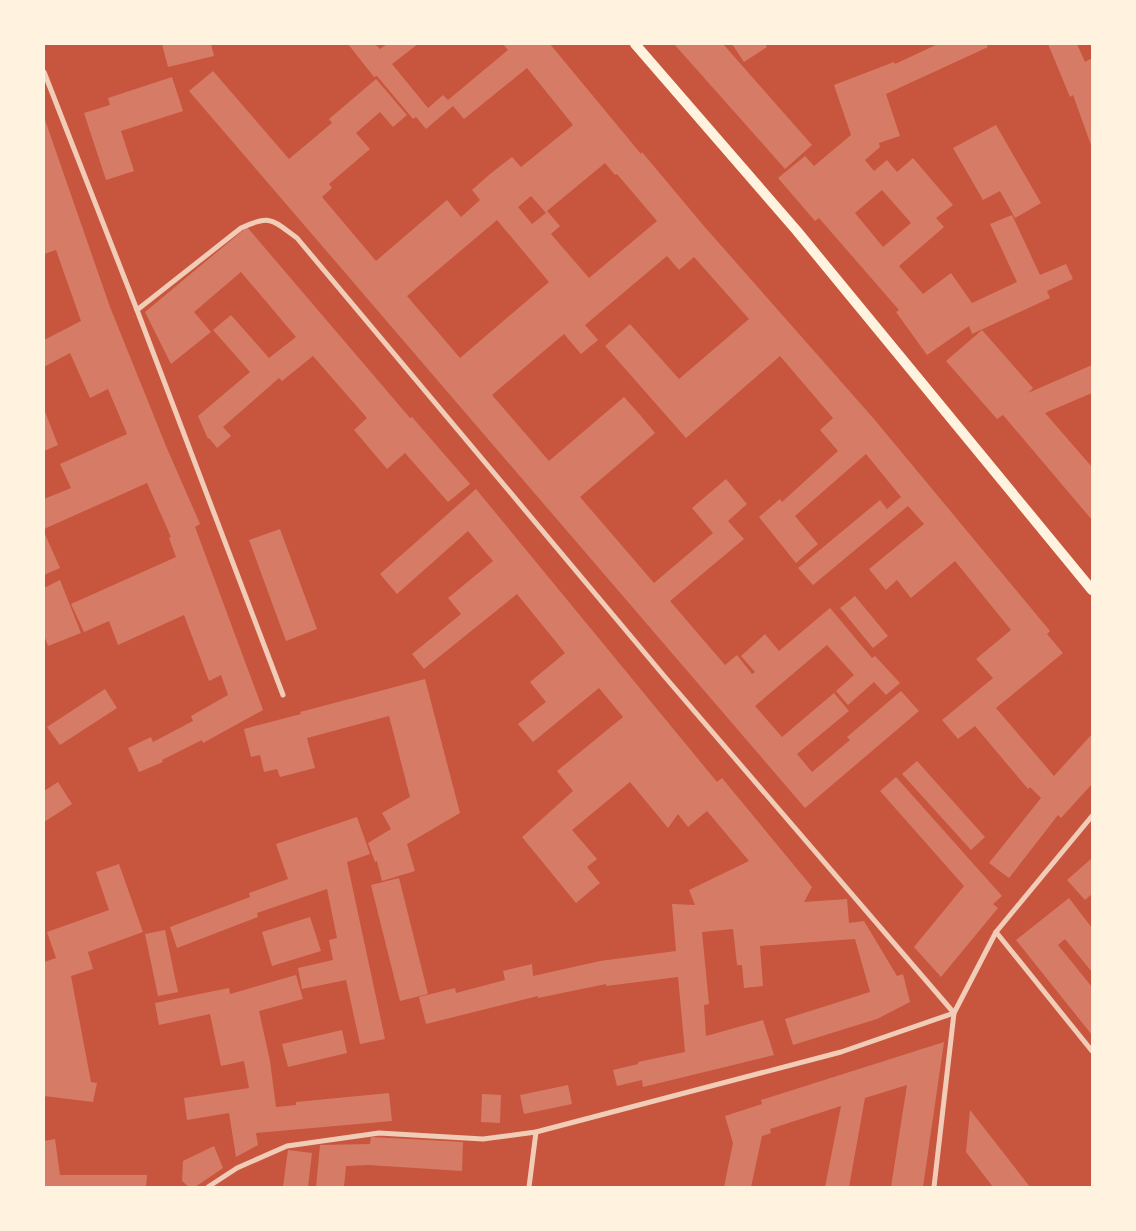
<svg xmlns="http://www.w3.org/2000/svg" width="1136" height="1231" font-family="'Public Sans',sans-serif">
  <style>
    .building { fill: #d67c66; fill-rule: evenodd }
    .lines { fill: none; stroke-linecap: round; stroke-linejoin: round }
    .minor { stroke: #f1ccb7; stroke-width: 5 }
    .secondary { stroke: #fff3e0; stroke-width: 10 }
  </style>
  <rect width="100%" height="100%" fill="#c8553d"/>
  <g class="building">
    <path d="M 162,44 L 211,44 L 214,56 L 168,67 Z"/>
    <path d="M 348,44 L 375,44 L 380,49 L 387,44 L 418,44 L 392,64 L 428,108 L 443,95 L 448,100 L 508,50 L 503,44 L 550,44 L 641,154 L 642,152 L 703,225 L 874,419 L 1050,631 L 1047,634 L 1063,653 L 996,708 L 1054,776 L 1092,734 L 1092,784 L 1061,818 L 1058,815 L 1009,878 L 989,863 L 1041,798 L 1030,787 L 1028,789 L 975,726 L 958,739 L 942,720 L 993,678 L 976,659 L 1011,630 L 955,561 L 911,598 L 897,580 L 886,590 L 869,569 L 924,524 L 908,506 L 813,585 L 798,568 L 880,500 L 887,509 L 901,497 L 866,454 L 795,516 L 818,544 L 796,563 L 759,517 L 780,499 L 782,502 L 838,451 L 820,430 L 833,418 L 780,356 L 686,438 L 605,346 L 630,324 L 679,379 L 749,319 L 694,257 L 679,270 L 667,256 L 585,325 L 598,340 L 581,354 L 564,334 L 492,395 L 549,461 L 624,397 L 641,416 L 655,433 L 580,497 L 654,583 L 713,533 L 692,508 L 726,479 L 747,504 L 728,521 L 744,539 L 670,601 L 725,665 L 737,655 L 752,674 L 755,672 L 741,656 L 765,634 L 779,651 L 830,608 L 872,658 L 875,656 L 900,683 L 886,695 L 874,682 L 848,705 L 836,691 L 854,675 L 827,645 L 755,706 L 782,737 L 834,693 L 849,711 L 797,754 L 812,772 L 850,740 L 847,737 L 901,691 L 919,711 L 805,808 L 189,91 L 213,71 L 289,159 L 332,123 L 329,119 L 376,79 L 407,115 L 393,127 L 380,112 L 356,133 L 370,149 L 329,184 L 332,188 L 322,197 L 376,261 L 447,200 L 461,217 L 480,200 L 472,190 L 490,174 L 512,157 L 521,167 L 573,125 L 527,68 L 464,119 L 453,106 L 426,129 L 416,117 L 413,119 L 377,76 L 374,77 ZM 605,163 L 615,175 L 617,174 L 657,221 L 589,278 L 551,234 L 560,226 L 547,211 ZM 531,196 L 546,213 L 532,224 L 518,207 ZM 497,220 L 549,282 L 460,358 L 407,296 Z"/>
    <path d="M 674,44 L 723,44 L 812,145 L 785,169 Z"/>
    <path d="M 732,44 L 765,44 L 767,47 L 744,62 Z"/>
    <path d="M 938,44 L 986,44 L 988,47 L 886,94 L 900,136 L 879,143 L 880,147 L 865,160 L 874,171 L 887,160 L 897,172 L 913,158 L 953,205 L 936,218 L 944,227 L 899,266 L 923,294 L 951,273 L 972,303 L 1017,282 L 990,224 L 1012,215 L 1040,275 L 1066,264 L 1073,279 L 1047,291 L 1050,298 L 972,334 L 969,326 L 927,355 L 896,312 L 899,310 L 819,218 L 815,221 L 778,178 L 805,156 L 814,166 L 851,135 L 834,85 L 894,62 L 895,64 ZM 882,190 L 911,223 L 883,247 L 855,213 Z"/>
    <path d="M 1048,44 L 1077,44 L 1085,62 L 1092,58 L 1092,144 L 1091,145 L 1073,95 L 1070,97 Z"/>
    <path d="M 172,77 L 183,111 L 121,131 L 134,171 L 106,180 L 84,113 L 110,105 L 108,98 Z"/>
    <path d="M 44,117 L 110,307 L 166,446 L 200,524 L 195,527 L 263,710 L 203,743 L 202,740 L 162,760 L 163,762 L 139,772 L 128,748 L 151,737 L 153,742 L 193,721 L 191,716 L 228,695 L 221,675 L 209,681 L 184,615 L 118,645 L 109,621 L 84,632 L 71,604 L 176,557 L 169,538 L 171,537 L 147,483 L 44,529 L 44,499 L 71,488 L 60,464 L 127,434 L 108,389 L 90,398 L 70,353 L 44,367 L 44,340 L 81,321 L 56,250 L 44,254 Z"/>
    <path d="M 996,125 L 1041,203 L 1015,218 L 1000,191 L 983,200 L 953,148 Z"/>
    <path d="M 247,227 L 410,418 L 412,417 L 470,484 L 448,502 L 405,453 L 387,469 L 354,430 L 367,418 L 313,356 L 282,381 L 279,378 L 223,427 L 231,436 L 217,448 L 209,438 L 208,439 L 198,416 L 250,372 L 213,330 L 231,315 L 269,358 L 296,337 L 241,272 L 194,312 L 211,332 L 171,364 L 145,312 Z"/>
    <path d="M 982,330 L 1033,388 L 1028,393 L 1092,365 L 1092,393 L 1045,413 L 1092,467 L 1092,520 L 1003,415 L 997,419 L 946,361 Z"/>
    <path d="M 44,409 L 58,445 L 44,451 Z"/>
    <path d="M 476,489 L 717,782 L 722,778 L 812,887 L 804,902 L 847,899 L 849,923 L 864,921 L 897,976 L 903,974 L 910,1002 L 877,1019 L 793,1045 L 785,1019 L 870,992 L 855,939 L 760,946 L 763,986 L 744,988 L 742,965 L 737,965 L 733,929 L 702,932 L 709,1004 L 704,1005 L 706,1036 L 763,1020 L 774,1055 L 643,1087 L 642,1080 L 617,1086 L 613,1070 L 638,1064 L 638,1062 L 685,1052 L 678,977 L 606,986 L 606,984 L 538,998 L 538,996 L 426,1024 L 419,997 L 455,988 L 456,993 L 505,980 L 503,971 L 532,964 L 533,976 L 600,961 L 676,951 L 672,904 L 695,905 L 689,890 L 749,861 L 707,811 L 688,827 L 678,814 L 668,828 L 630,782 L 572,830 L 597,859 L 587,867 L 600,883 L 576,903 L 522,837 L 573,791 L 557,771 L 623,717 L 599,688 L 533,742 L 518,724 L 546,702 L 530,682 L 565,653 L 517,594 L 424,669 L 412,654 L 461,614 L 448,598 L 493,561 L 468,531 L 397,594 L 380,574 Z"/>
    <path d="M 280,529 L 317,629 L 286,641 L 249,540 Z"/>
    <path d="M 44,532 L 60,568 L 44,575 Z"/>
    <path d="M 60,580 L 81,633 L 48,646 L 44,635 L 44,588 Z"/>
    <path d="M 855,596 L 888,636 L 873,648 L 840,608 Z"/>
    <path d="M 425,679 L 460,813 L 407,844 L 415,871 L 382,881 L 377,861 L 375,862 L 368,843 L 391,829 L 382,813 L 410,797 L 389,716 L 307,738 L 315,768 L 280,777 L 277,769 L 264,772 L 260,755 L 251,757 L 244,729 L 301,714 L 300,712 Z"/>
    <path d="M 105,689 L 117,708 L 60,745 L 47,727 Z"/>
    <path d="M 917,761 L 985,837 L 971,850 L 902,774 Z"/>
    <path d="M 896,777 L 1002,896 L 993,904 L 998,908 L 941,977 L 914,947 L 964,886 L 880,791 Z"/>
    <path d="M 58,782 L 72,804 L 44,822 L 44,791 Z"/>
    <path d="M 357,817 L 370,854 L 347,862 L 385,1039 L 360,1044 L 346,980 L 302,989 L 298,968 L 333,960 L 329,940 L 337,938 L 327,889 L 257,913 L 258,917 L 177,948 L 170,927 L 250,897 L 249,893 L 288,879 L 276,844 Z"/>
    <path d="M 1092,858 L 1092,894 L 1085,900 L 1067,880 Z"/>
    <path d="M 119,864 L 143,932 L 88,952 L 93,969 L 71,976 L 91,1082 L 97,1083 L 93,1102 L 44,1096 L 44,962 L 56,958 L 47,932 L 109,910 L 96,872 Z"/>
    <path d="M 399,878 L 428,994 L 400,1001 L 371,885 Z"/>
    <path d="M 1069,898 L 1092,928 L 1092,972 L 1065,939 L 1058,945 L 1092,987 L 1092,1035 L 1016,940 Z"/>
    <path d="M 310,917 L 321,951 L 272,966 L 262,932 Z"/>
    <path d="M 165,930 L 178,992 L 158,996 L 145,934 Z"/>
    <path d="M 296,975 L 303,999 L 259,1011 L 270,1061 L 276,1107 L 296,1105 L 296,1102 L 389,1093 L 392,1121 L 256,1133 L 258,1145 L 236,1157 L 229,1113 L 187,1120 L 184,1098 L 249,1088 L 244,1061 L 221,1066 L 210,1014 L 159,1025 L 155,1003 L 229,988 L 230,994 Z"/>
    <path d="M 342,1030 L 347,1053 L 288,1067 L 282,1044 Z"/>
    <path d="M 944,1042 L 923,1187 L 891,1187 L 907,1085 L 865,1098 L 849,1187 L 825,1187 L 841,1106 L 770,1129 L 771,1133 L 762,1136 L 751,1187 L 724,1187 L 733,1143 L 725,1116 L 762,1104 L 761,1100 Z"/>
    <path d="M 568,1085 L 572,1104 L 524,1114 L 520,1095 Z"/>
    <path d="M 482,1094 L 501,1095 L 500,1123 L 481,1122 Z"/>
    <path d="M 970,1110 L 1030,1187 L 993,1187 L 966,1152 Z"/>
    <path d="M 371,1137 L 463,1142 L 462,1171 L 369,1165 L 346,1166 L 344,1187 L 316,1187 L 320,1145 L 370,1144 Z"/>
    <path d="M 55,1139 L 60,1175 L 147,1175 L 146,1187 L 44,1187 L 44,1141 Z"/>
    <path d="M 214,1146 L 223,1168 L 195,1187 L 189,1187 L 182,1181 L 183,1161 Z"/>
    <path d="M 288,1150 L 312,1153 L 308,1187 L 283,1187 Z"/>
  </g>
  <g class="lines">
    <g class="minor">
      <path d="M 44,72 L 137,310 L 241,228 C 271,214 272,220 297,238 L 665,677 L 954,1013 L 934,1187"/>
      <path d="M 137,310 L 283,695"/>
      <path d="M 996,932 L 1092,1051"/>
      <path d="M 208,1187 L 237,1168 L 287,1146 L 379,1133 L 483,1139 L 536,1132 L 841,1052 L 954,1013 L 996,932 L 1092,816"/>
      <path d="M 529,1187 L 536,1132"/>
    </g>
    <path class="secondary" d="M 635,44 L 797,231 L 1092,590"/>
  </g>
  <rect width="1136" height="1231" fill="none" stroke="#fff3e0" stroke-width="90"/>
</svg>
